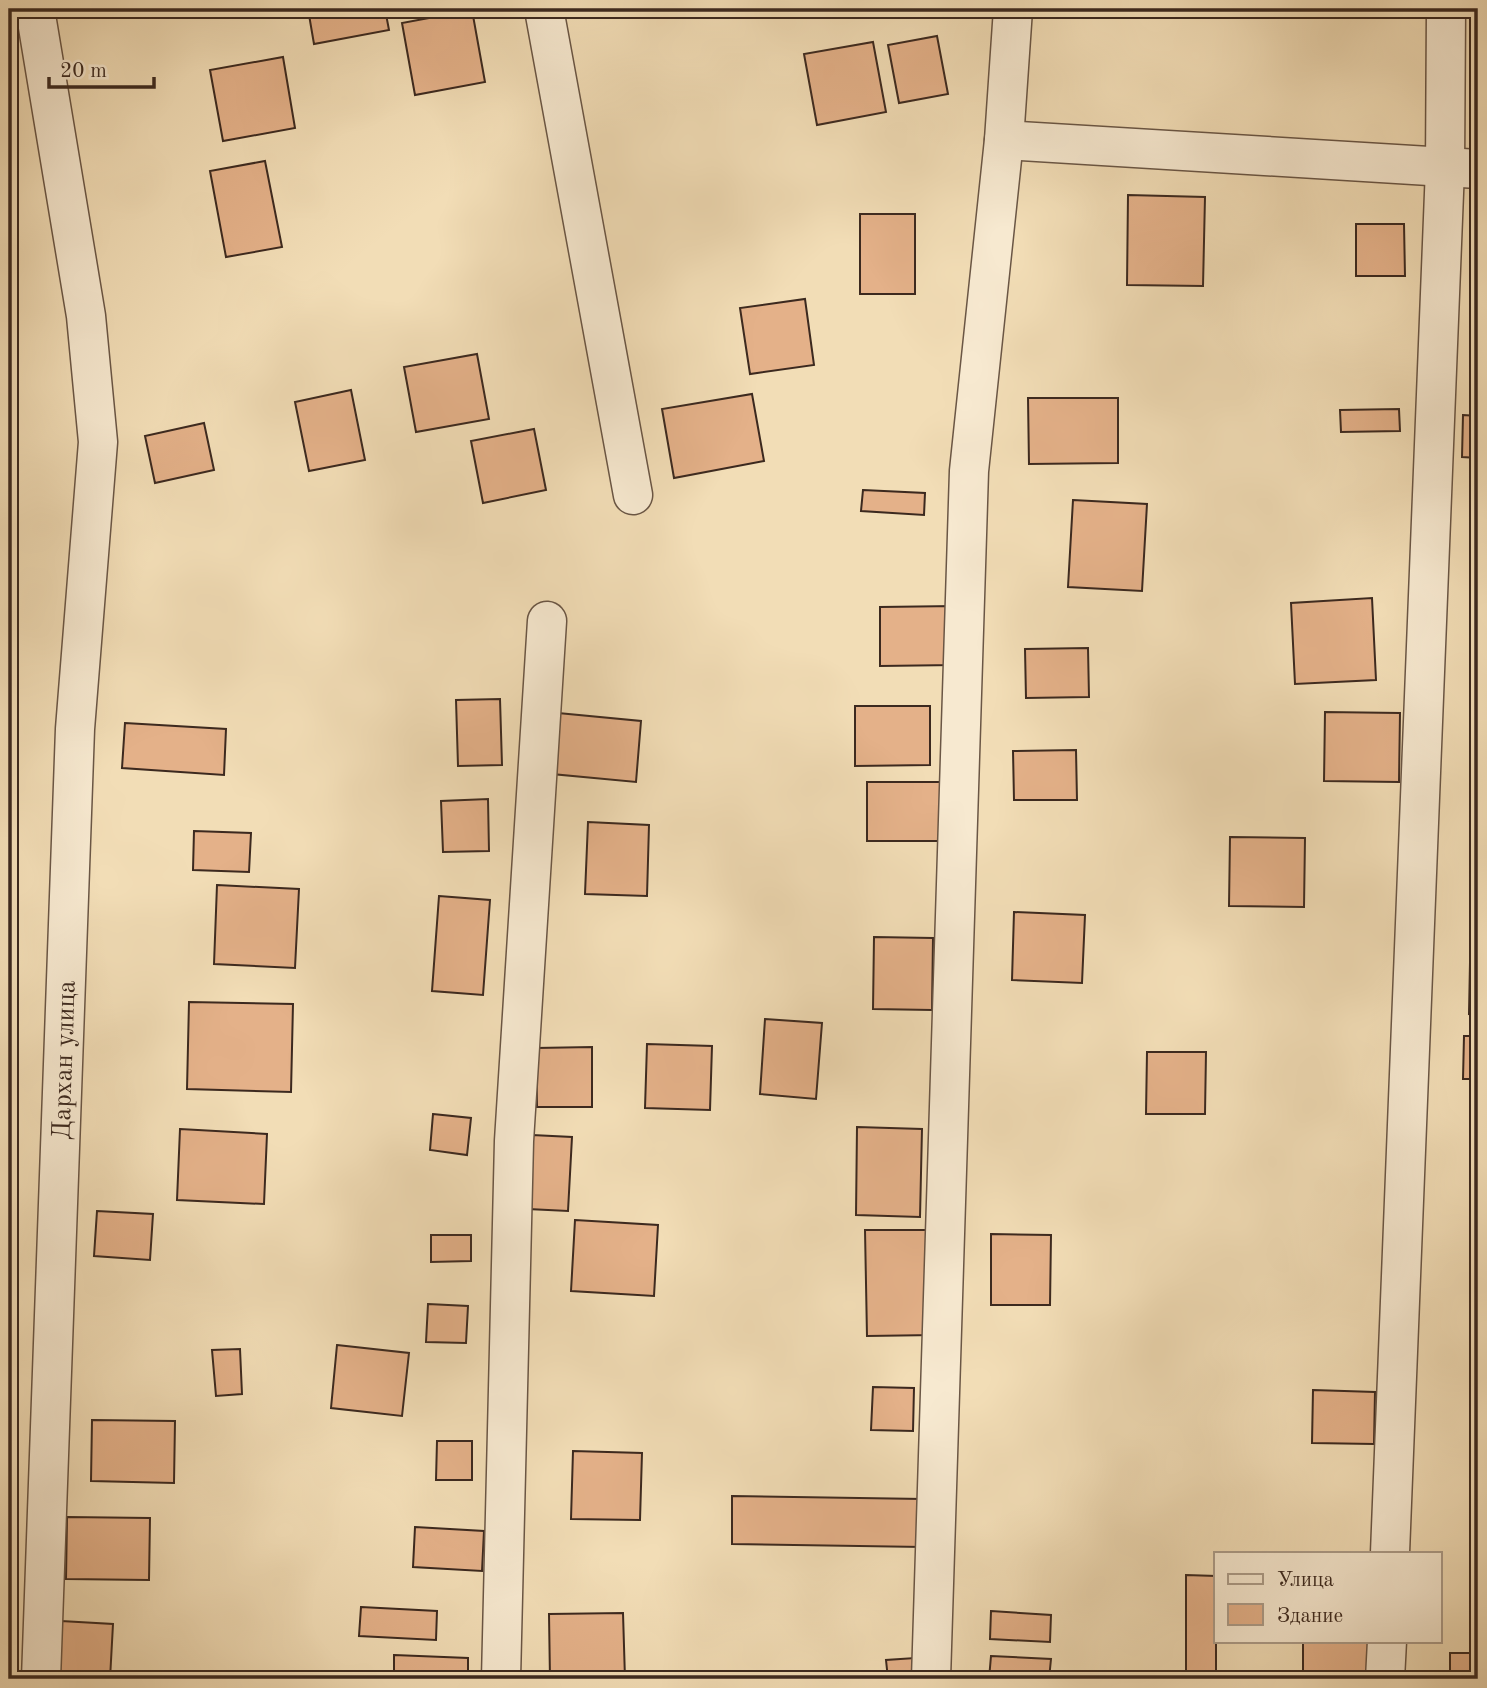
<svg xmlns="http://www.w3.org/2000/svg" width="1487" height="1688" font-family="'Old Standard TT',serif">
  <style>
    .building { fill: #e4b189; stroke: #3c291f; stroke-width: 2 }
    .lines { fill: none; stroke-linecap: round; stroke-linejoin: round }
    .minor-casing { stroke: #6a5645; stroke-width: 41 }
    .minor { stroke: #f7e9d0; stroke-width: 38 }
    .labels { text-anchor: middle; stroke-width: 6; stroke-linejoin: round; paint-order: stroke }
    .street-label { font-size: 26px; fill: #3c291f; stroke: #f7e9d0 }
  </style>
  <rect width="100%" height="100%" fill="#f2ddb6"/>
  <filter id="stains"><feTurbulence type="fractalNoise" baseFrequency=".00286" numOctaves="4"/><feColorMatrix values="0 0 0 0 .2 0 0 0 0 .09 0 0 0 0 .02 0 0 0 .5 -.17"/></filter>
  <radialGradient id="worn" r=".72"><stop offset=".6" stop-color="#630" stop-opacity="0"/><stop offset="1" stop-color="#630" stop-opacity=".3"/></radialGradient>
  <g class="building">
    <path d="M 308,9 L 385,9 L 389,30 L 314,44 Z"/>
    <path d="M 472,10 L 485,82 L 415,95 L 402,23 Z"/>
    <path d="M 937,36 L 948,94 L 899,103 L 888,45 Z"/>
    <path d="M 873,42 L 886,112 L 817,125 L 804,54 Z"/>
    <path d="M 283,57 L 295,128 L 223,141 L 210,70 Z"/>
    <path d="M 265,161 L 282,247 L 226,257 L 210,171 Z"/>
    <path d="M 1128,195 L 1205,197 L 1203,286 L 1127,285 Z"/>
    <rect x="860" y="214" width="55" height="80"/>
    <path d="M 1356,224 L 1404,224 L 1405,276 L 1356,276 Z"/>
    <path d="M 805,299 L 814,365 L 750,374 L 740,308 Z"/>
    <path d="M 477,354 L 489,419 L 416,432 L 404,367 Z"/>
    <path d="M 1474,356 L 1478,357 L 1478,382 L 1473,382 Z"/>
    <path d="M 351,390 L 365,460 L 309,471 L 295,402 Z"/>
    <path d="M 752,394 L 764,461 L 674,478 L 662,409 Z"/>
    <path d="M 1028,398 L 1118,398 L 1118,463 L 1029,464 Z"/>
    <path d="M 1399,409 L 1400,431 L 1341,432 L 1340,410 Z"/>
    <path d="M 1463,415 L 1478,416 L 1478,458 L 1462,457 Z"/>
    <path d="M 204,423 L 214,470 L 155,483 L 145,436 Z"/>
    <path d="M 534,429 L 546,490 L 483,503 L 471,441 Z"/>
    <path d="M 863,490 L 925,493 L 924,515 L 861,511 Z"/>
    <path d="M 1073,500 L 1147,504 L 1142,591 L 1068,587 Z"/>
    <path d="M 1372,598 L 1376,680 L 1295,684 L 1291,603 Z"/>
    <path d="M 955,606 L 955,665 L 880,666 L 880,607 Z"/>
    <path d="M 1088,648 L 1089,697 L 1026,698 L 1025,649 Z"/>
    <path d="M 500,699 L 502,765 L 458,766 L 456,700 Z"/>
    <path d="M 855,706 L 930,706 L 930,765 L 855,766 Z"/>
    <path d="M 1325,712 L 1400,713 L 1399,782 L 1324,781 Z"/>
    <path d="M 558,713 L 641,721 L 636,782 L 552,774 Z"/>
    <path d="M 125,723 L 226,729 L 224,775 L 122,768 Z"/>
    <path d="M 1076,750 L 1077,800 L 1014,800 L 1013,751 Z"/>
    <rect x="867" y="782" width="75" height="59"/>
    <path d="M 488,799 L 489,851 L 443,852 L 441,801 Z"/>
    <path d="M 588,822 L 649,825 L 647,896 L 585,894 Z"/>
    <path d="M 1470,822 L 1478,822 L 1478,869 L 1471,869 Z"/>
    <path d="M 194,831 L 251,833 L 249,872 L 193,870 Z"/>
    <path d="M 1230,837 L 1305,838 L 1304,907 L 1229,906 Z"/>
    <path d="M 217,885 L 299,889 L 295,968 L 214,964 Z"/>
    <path d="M 439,896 L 490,900 L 483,995 L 432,991 Z"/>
    <path d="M 1014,912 L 1085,915 L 1082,983 L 1012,980 Z"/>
    <path d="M 1471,912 L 1478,913 L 1478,1015 L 1469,1014 Z"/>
    <path d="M 874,937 L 933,938 L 932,1010 L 873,1009 Z"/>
    <path d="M 189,1002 L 293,1004 L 291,1092 L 187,1089 Z"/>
    <path d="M 765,1019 L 822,1023 L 816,1099 L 760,1094 Z"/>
    <path d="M 1464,1036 L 1478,1036 L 1478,1079 L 1463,1079 Z"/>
    <path d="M 647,1044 L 712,1046 L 710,1110 L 645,1108 Z"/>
    <path d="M 592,1047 L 592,1107 L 537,1107 L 536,1048 Z"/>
    <path d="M 1147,1052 L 1206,1052 L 1205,1114 L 1146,1114 Z"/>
    <path d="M 433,1114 L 471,1118 L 467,1155 L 430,1150 Z"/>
    <path d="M 857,1127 L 922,1129 L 920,1217 L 856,1215 Z"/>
    <path d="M 180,1129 L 267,1134 L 264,1204 L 177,1200 Z"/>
    <path d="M 532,1135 L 572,1137 L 568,1211 L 528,1209 Z"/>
    <path d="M 97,1211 L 153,1214 L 150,1260 L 94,1256 Z"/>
    <path d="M 575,1220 L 658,1225 L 654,1296 L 571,1291 Z"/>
    <path d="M 865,1230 L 933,1230 L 935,1335 L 867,1336 Z"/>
    <path d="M 991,1234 L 1051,1235 L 1050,1305 L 991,1305 Z"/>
    <path d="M 431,1235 L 471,1235 L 471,1261 L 431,1262 Z"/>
    <path d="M 428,1304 L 468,1306 L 466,1343 L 426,1342 Z"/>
    <path d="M 337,1345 L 409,1353 L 402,1416 L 331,1408 Z"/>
    <path d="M 240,1349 L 242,1394 L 216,1396 L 212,1350 Z"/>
    <path d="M 873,1387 L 914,1388 L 913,1431 L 871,1430 Z"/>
    <path d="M 1313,1390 L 1375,1392 L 1374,1444 L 1312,1443 Z"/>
    <path d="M 92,1420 L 175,1421 L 174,1483 L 91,1481 Z"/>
    <path d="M 437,1441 L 472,1441 L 472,1480 L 436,1480 Z"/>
    <path d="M 573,1451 L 642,1453 L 640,1520 L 571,1519 Z"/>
    <path d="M 732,1496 L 923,1499 L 923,1547 L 732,1544 Z"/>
    <path d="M 67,1517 L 150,1518 L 149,1580 L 66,1579 Z"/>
    <path d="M 415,1527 L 484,1531 L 482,1571 L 413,1567 Z"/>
    <path d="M 1186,1575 L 1216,1576 L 1216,1679 L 1186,1679 Z"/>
    <path d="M 361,1607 L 437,1611 L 436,1640 L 359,1636 Z"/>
    <path d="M 991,1611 L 1051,1615 L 1050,1642 L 990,1639 Z"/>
    <path d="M 623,1613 L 625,1679 L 550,1679 L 549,1614 Z"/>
    <path d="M 61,1621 L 113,1624 L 110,1679 L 57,1679 Z"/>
    <path d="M 1303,1641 L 1379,1641 L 1379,1679 L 1303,1678 Z"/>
    <rect x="1450" y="1653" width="28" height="26"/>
    <path d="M 394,1655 L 468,1658 L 468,1679 L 394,1679 Z"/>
    <path d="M 991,1656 L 1051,1659 L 1049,1679 L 989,1679 Z"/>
    <path d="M 915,1658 L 916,1679 L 888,1679 L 886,1660 Z"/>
  </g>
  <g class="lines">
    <g class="minor-casing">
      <g id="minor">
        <path d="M 35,9 L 86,316 L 98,442 L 75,729 L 41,1679"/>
        <path d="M 544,9 L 633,495"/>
        <path d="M 1004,140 L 1478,169"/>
        <path d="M 1390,1553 L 1445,168 L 1446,9"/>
        <path d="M 501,1679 L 514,1141 L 547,621"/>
        <path d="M 931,1679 L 969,471 L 1004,140 L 1013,9"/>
        <path d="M 1385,1679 L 1387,1641"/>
      </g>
    </g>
    <use href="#minor" class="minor"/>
  </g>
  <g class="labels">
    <g class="street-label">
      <text transform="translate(63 1060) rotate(-88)" y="9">Дархан улица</text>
    </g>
  </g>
  <rect width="1487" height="1688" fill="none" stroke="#f2ddb6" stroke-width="35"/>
  <rect x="10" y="10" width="1466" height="1667" fill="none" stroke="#3c291f" stroke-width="3.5"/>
  <rect x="18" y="18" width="1452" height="1653" fill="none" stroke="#3c291f" stroke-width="2"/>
  <rect x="1214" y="1552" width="228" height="91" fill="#f7e9d0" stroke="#ac9c89" stroke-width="2"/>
  <rect x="1228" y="1574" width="35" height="10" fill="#f7e9d0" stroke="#ac9c89" stroke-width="2"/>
  <text x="1277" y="1586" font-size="21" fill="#3c291f">Улица</text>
  <rect x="1228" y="1604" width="35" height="21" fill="#e4b189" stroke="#ac9c89" stroke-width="2"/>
  <text x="1277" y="1622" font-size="21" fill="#3c291f">Здание</text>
  <path d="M49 77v10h105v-10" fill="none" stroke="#3c291f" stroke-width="3.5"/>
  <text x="60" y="77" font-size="21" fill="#3c291f" stroke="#f7e9d0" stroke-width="5" paint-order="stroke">20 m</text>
  <rect width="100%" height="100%" filter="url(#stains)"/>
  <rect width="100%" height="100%" fill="url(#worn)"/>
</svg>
